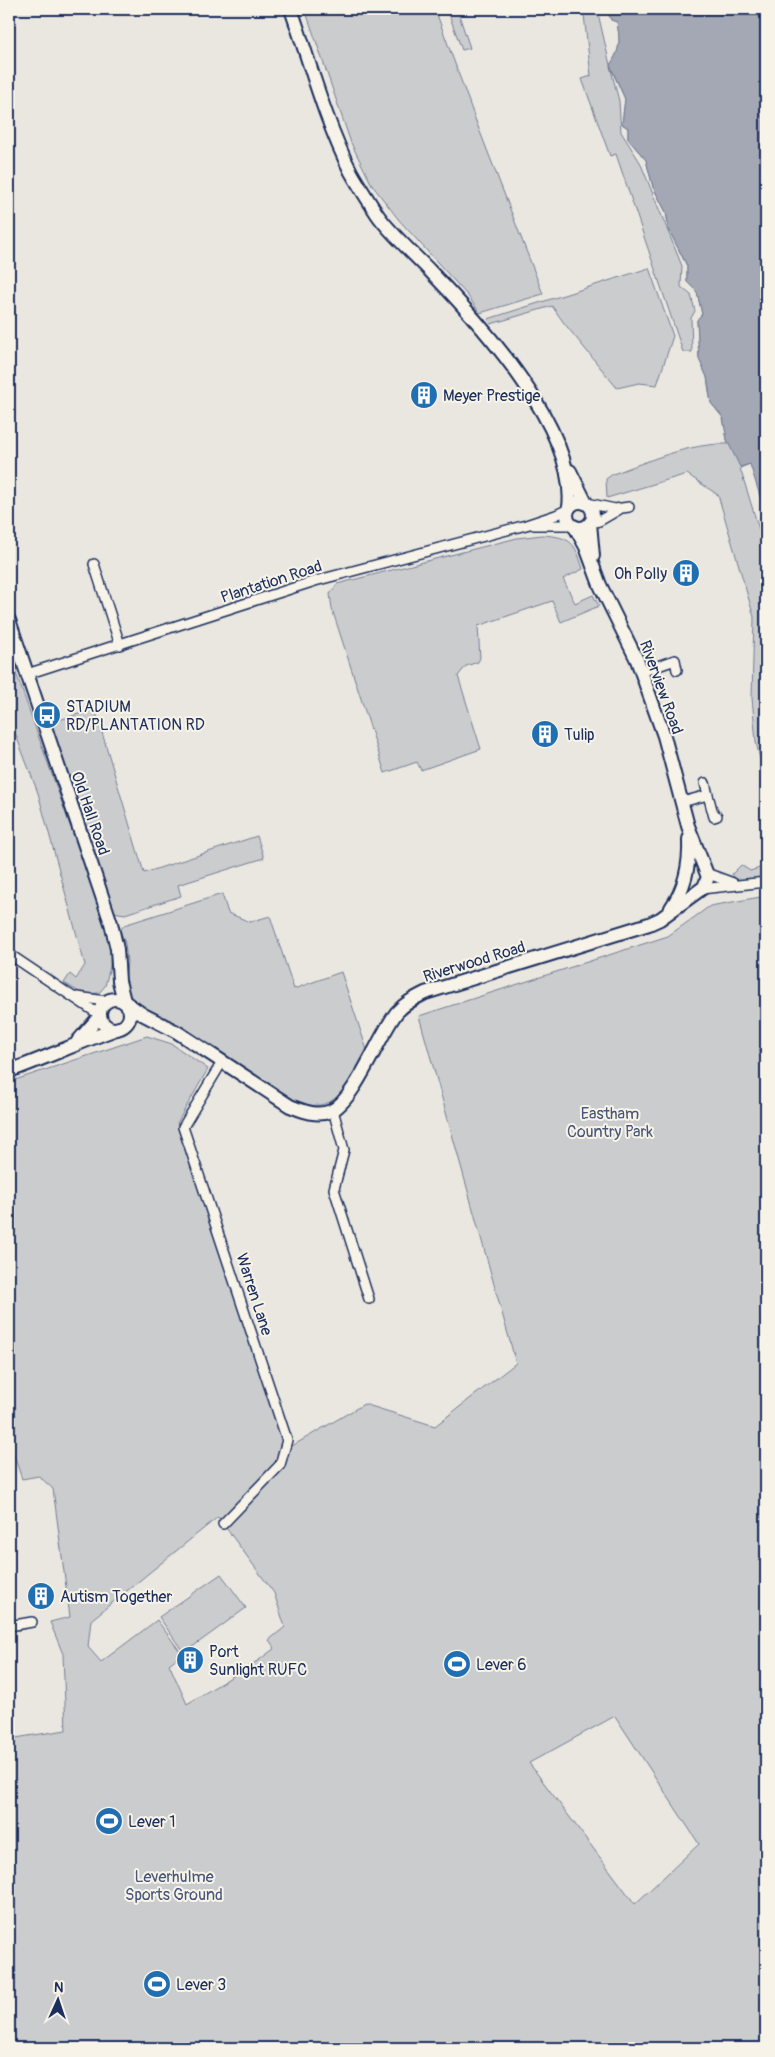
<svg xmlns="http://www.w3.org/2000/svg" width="775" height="2057" font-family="Pangolin,sans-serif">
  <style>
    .green { fill: #cbcccd; stroke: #737e96; fill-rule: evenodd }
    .water { fill: #a3a8b4; stroke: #6d7892 }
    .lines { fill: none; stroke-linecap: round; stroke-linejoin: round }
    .street-casing { stroke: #1b2f5e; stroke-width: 12 }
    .secondary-casing { stroke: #1b2f5e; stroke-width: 16 }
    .street { stroke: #f7f3e8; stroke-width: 9 }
    .secondary { stroke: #f7f3e8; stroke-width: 12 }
    .labels { text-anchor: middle; stroke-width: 4; stroke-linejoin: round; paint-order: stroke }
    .poi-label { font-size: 16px; fill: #1b2f5e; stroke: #f7f3e8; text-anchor: start }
    .street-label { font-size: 16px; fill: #1b2f5e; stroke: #f7f3e8 }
    .park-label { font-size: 16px; fill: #47567a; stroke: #f7f3e8 }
  </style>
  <rect width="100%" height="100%" fill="#eae7e0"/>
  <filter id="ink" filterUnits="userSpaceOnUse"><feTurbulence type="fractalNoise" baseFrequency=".02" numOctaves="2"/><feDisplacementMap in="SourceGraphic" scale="10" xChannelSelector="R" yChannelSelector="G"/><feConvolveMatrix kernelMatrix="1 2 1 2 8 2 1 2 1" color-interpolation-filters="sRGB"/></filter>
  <g filter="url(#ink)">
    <g class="green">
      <path d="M 305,9 L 435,9 L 477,124 L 543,294 L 480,313 L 468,296 L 399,220 L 372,185 L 351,143 Z"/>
      <path d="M 447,9 L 457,9 L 470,48 L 462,50 Z"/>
      <path d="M 582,9 L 597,9 L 610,65 C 621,49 620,41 617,22 L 611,20 L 607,9 L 654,9 L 760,494 L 750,464 L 740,468 L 766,552 L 766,784 L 756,742 L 752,698 L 754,617 L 718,495 L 687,474 L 607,498 L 606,479 L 613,474 C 649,461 689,443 728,444 L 723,418 L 711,403 L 707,377 L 699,359 L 697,320 L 702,314 L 697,292 L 687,282 L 687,266 L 669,230 L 666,212 L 653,187 L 646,160 L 628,139 L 628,128 L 622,124 L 625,99 L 610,66 L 619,101 L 621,132 L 640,162 L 682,266 L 681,287 L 691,295 L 695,311 L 691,318 L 692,352 L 683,352 L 616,154 L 610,156 L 582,79 L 591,76 L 584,15 Z"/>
      <path d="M 649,268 L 673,336 L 657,385 L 639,383 L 617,388 L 564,323 L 552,306 L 491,324 L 488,319 Z"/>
      <path d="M 542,535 C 571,537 575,542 583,569 L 563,579 L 575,603 L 593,595 L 599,606 L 561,622 L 552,601 L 478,626 L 480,658 L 478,662 L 466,666 L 458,676 L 481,749 L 421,770 L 417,762 L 385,773 L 332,609 L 330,594 L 337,584 L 517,538 Z"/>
      <path d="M 9,653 L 96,899 L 111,947 L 110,966 L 105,986 L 99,993 L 83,994 L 64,983 L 70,974 L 76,979 L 85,965 L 38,793 L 9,717 Z"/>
      <path d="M 95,709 L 144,873 L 257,836 L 264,858 L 178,885 L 181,896 L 125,914 L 113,912 L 49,723 Z"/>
      <path d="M 741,865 L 750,871 L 766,866 L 766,879 L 738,882 L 732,874 Z"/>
      <path d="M 222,894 L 228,913 L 250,922 L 270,916 L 294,989 L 341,972 L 367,1050 C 350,1080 340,1115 299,1103 L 186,1029 L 147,1012 L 137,1006 L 127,994 L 125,983 L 127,962 L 125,943 L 120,931 L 124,925 Z"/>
      <path d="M 766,896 L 766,2048 L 9,2048 L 9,1739 L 66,1730 L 63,1654 L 50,1622 L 70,1617 L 53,1489 L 39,1476 L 22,1479 L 9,1441 L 9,1082 L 147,1036 L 172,1044 L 208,1069 L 177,1123 L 286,1444 L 292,1446 L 364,1404 L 435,1426 L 516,1363 L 419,1016 L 668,936 L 710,906 ZM 218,1517 L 274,1593 L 285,1627 L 269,1640 L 275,1648 L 259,1660 L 187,1704 L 169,1664 L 182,1654 L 157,1620 L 101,1662 L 88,1647 L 91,1620 ZM 615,1716 L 699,1844 L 635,1904 L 529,1763 Z"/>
      <path d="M 221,1574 L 246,1608 L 184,1653 L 159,1617 Z"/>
    </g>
    <path class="water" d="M 607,9 L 766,9 L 766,515 L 750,464 L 740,467 L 727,440 L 723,417 L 711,403 L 707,377 L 699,359 L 697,320 L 702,314 L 697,292 L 687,282 L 687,266 L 669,230 L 666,212 L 653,187 L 646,160 L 628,139 L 628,128 L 622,124 L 625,99 L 610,65 C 621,49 620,41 617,22 L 611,20 Z"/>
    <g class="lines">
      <g class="street-casing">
        <g id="street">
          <path d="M 587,503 L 615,509 L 629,507"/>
          <path d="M 590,523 L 599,521 L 618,510"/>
          <path d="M 534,525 L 571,525"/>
          <path d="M 94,564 L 120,645"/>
          <path d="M 641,672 L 675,660 L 677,670"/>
          <path d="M 27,674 L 315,581 L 526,525 L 556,515 L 568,509"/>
          <path d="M 708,795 L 714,817 L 717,816"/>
          <path d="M 682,802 L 708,795 L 705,783"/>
          <path d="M 706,873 L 733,883"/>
          <path d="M 701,889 L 766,882"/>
          <path d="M 9,954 L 100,1015"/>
          <path d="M 77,997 L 106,1001"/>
          <path d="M 222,1062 L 183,1127 L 287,1440 L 280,1465 L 223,1524"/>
          <path d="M 333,1110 L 344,1150 L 334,1189 L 369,1299"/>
          <path d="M 9,1626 L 32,1622"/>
        </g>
      </g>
      <g class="secondary-casing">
        <g id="secondary">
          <path d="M 291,9 C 310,63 325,121 351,172 C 359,186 368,200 377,214 C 389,232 416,256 431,272 C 482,325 578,430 569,508"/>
          <path d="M 570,471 L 586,503"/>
          <circle cx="580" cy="515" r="13"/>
          <path d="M 590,523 L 593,556"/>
          <path d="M 9,620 L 111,923 L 117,949 L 119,981 L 124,1001"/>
          <path d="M 671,908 C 686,887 690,864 689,839"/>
          <circle cx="115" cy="1014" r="15"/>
          <path d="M 125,1002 L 142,1014 L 177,1032 L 290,1106 C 303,1111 317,1117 331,1111 C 355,1100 379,1035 397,1012 C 405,1003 415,998 425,993 L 649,924 L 660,919 L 704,887 L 708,877 L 688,826 L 664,736 L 637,660 L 600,585 L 586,547 L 575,527"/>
          <path d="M 78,1041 L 100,1016"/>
          <path d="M 9,1071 C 46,1058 82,1041 119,1028"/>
        </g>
      </g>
      <use href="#street" class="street"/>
      <use href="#secondary" class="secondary"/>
    </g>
  </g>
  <defs>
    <g id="building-disc" transform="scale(1.4375)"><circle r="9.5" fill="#1f6fb2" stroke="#f7f3e8"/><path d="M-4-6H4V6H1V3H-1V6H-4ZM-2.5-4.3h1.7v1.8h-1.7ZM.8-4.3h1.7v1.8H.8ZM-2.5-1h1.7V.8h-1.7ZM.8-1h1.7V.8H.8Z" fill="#fff"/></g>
    <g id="bus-disc" transform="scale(1.4375)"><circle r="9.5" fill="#1f6fb2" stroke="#f7f3e8"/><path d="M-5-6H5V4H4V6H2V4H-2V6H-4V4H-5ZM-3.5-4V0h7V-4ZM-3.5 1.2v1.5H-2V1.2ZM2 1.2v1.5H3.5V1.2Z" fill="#fff"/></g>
    <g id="stadium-disc" transform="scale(1.4375)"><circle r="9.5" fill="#1f6fb2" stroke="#f7f3e8"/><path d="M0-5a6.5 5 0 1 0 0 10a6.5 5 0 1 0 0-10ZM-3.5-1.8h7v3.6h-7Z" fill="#fff"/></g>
  </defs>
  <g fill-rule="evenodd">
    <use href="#building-disc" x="424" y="395"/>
    <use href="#building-disc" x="686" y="573"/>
    <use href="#bus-disc" x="47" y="715"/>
    <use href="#building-disc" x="545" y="734"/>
    <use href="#building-disc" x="41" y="1596"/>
    <use href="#building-disc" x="190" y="1660"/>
    <use href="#stadium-disc" x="457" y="1664"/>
    <use href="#stadium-disc" x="109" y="1821"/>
    <use href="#stadium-disc" x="157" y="1984"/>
  </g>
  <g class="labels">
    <g class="poi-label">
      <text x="443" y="401">Meyer Prestige</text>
      <text x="667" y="579" text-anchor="end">Oh Polly</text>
      <text x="66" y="712">STADIUM<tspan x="66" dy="18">RD/PLANTATION RD</tspan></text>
      <text x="564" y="740">Tulip</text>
      <text x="60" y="1602">Autism Together</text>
      <text x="209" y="1657">Port<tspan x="209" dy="18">Sunlight RUFC</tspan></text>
      <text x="476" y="1670">Lever 6</text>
      <text x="128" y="1827">Lever 1</text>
      <text x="176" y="1990">Lever 3</text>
    </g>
    <g class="street-label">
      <text transform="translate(271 581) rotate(-18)" y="6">Plantation Road</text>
      <text transform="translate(662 687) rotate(70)" y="6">Riverview Road</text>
      <text transform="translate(91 813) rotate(71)" y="6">Old Hall Road</text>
      <text transform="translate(474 961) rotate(-17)" y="6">Riverwood Road</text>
      <text transform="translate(255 1294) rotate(72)" y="6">Warren Lane</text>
    </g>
    <g class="park-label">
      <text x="610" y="1119">Eastham<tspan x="610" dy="18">Country Park</tspan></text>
      <text x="174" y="1882">Leverhulme<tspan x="174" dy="18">Sports Ground</tspan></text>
    </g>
  </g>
  <rect width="775" height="2057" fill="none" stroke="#f7f3e8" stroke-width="30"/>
  <rect x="15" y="15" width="745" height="2027" fill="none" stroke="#1b2f5e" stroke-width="2" filter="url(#ink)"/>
  <g transform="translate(58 2000) rotate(3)" stroke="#f7f3e8" stroke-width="4" paint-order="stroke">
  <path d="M0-4L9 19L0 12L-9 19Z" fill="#1b2f5e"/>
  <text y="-8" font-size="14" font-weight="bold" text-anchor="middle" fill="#1b2f5e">N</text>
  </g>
</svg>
